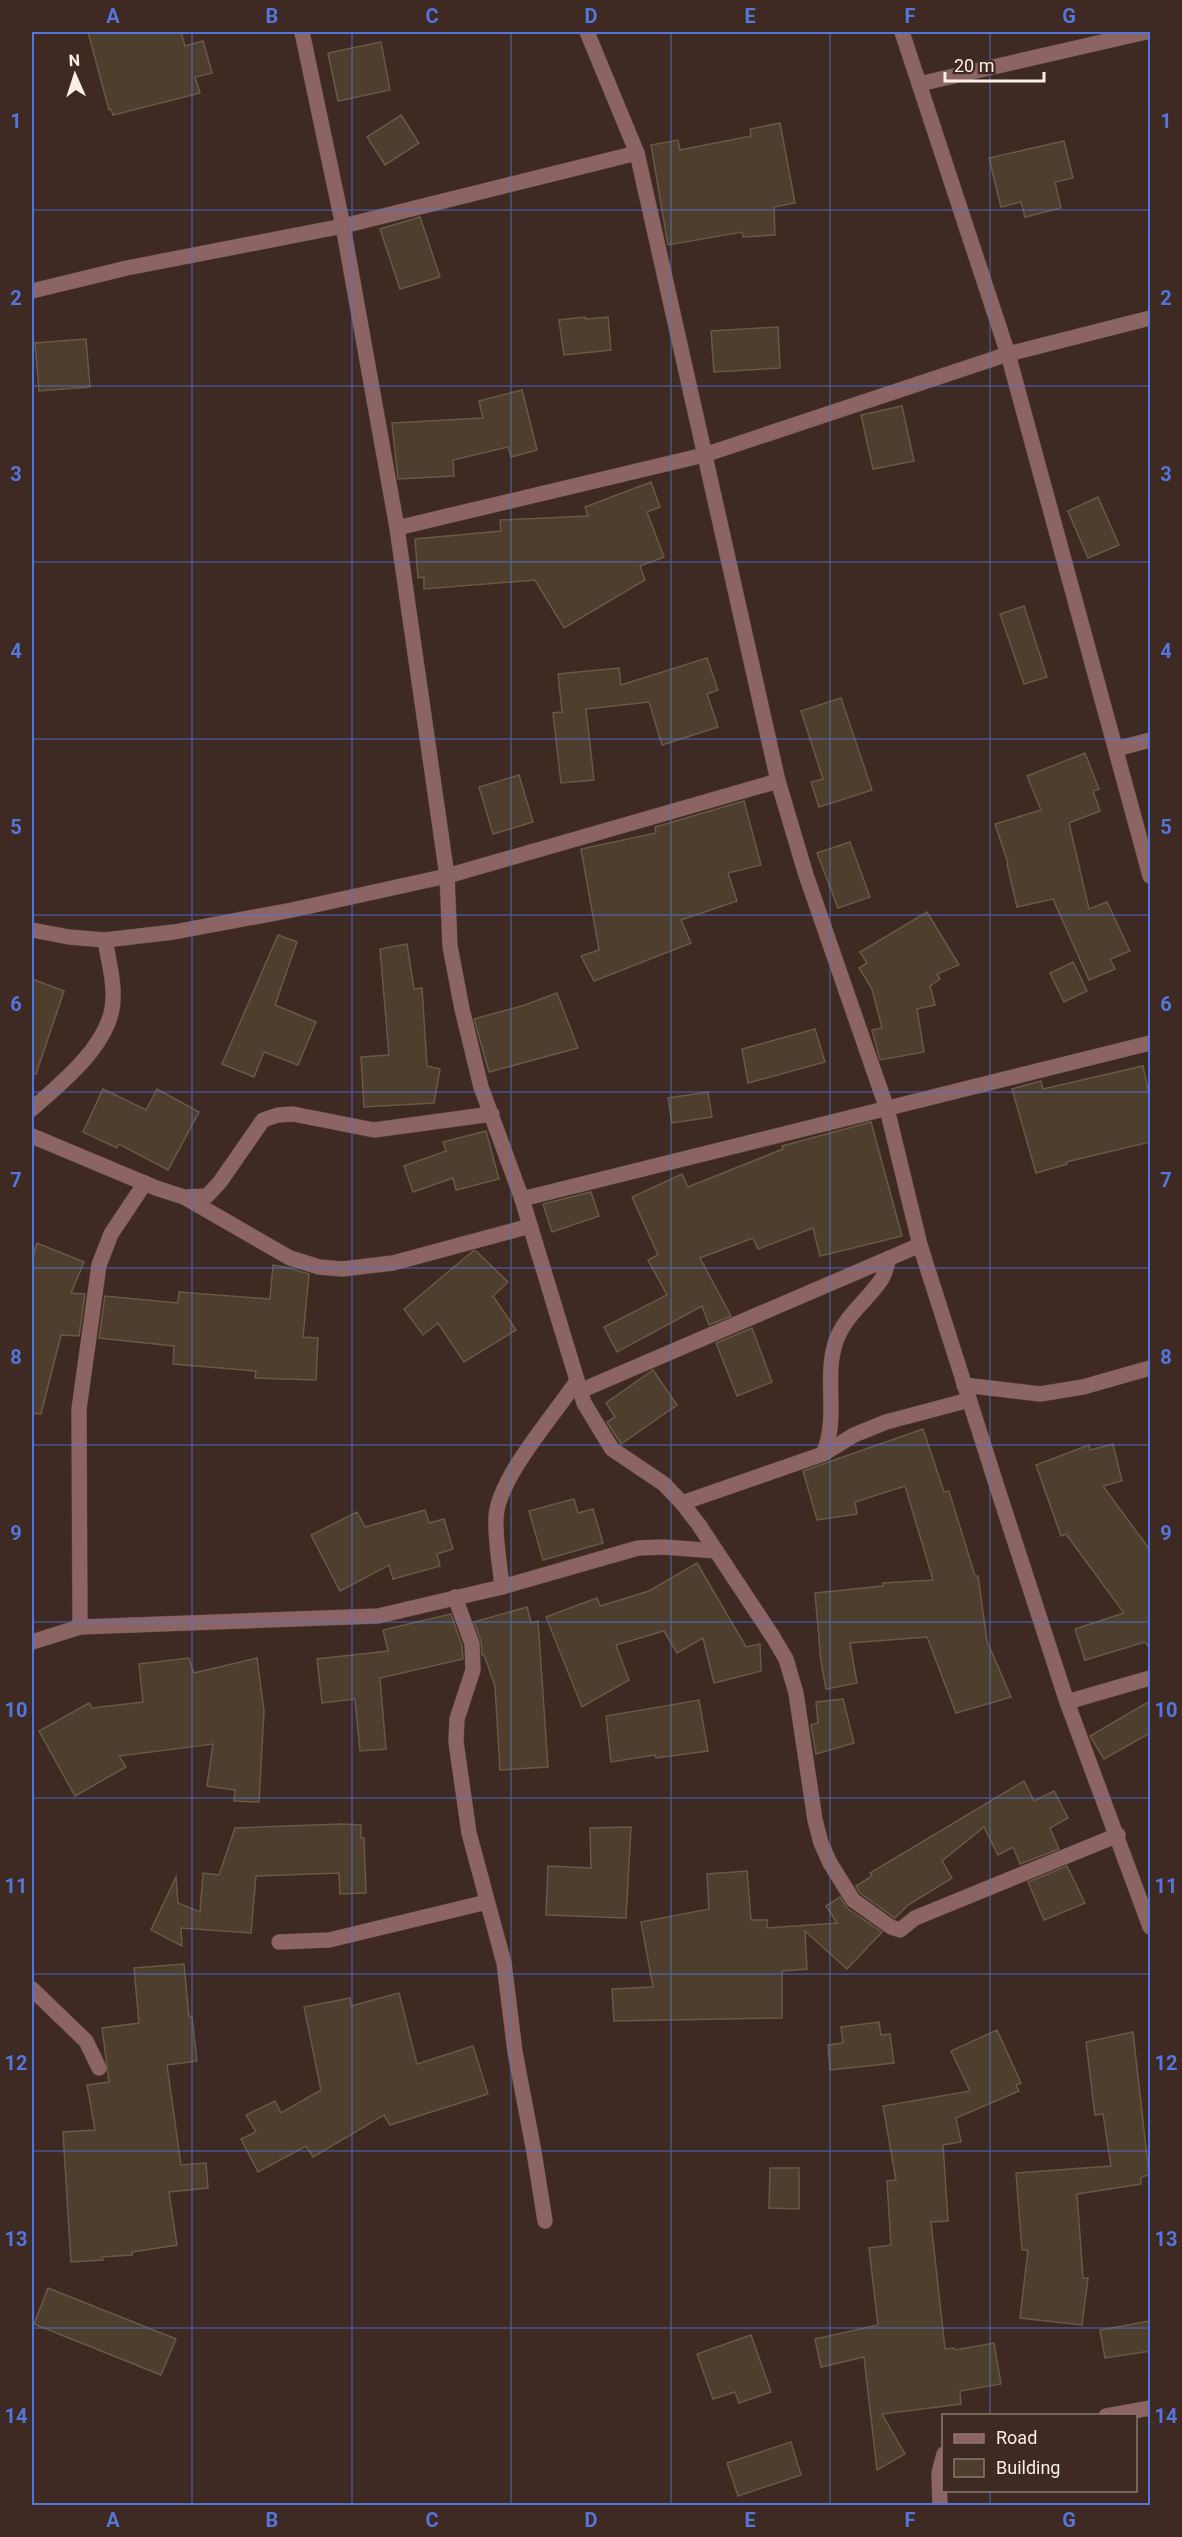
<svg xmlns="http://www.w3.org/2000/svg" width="1182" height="2537" font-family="Roboto,sans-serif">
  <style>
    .building { fill: #4d3e2d; stroke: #685947; stroke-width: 1.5 }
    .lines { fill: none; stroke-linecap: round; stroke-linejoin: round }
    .minor-casing { stroke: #58453e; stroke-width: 16 }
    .minor { stroke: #8c6464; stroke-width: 15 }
    .grid { fill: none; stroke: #5476dc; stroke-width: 1.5; stroke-opacity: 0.55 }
    .neatline { fill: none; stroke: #5476dc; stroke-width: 2 }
    .grid-label { font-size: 20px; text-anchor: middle; font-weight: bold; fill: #5476dc }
  </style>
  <rect width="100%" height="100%" fill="#3e2a22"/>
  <g class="building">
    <path d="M 88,32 L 181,32 L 185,46 L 203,41 L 212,73 L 195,77 L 200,93 L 113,115 L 111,109 L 109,110 Z"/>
    <path d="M 381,42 L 390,90 L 338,101 L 328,53 Z"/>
    <path d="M 401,115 L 419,143 L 385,165 L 367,137 Z"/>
    <path d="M 780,123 L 795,203 L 774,207 L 775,235 L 743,237 L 742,232 L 668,245 L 651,145 L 678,140 L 680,150 L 751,136 L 750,129 Z"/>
    <path d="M 1064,141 L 1073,178 L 1055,182 L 1061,208 L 1025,217 L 1021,202 L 1001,207 L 989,158 Z"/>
    <path d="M 420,217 L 440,277 L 400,289 L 380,229 Z"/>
    <path d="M 585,317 L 585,319 L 608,317 L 611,350 L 564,355 L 559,320 Z"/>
    <path d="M 778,327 L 780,368 L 714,372 L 711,331 Z"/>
    <path d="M 86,339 L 90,387 L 39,391 L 35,343 Z"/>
    <path d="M 522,390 L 537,450 L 511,457 L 508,447 L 453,460 L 454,476 L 398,479 L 392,423 L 483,418 L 479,401 Z"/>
    <path d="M 902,406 L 914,461 L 873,469 L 861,415 Z"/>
    <path d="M 651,482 L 660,507 L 647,512 L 664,557 L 640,566 L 645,580 L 564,628 L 535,580 L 424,589 L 424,577 L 418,578 L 415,539 L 501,531 L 500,520 L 588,516 L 585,507 Z"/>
    <path d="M 1098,497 L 1119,545 L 1088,558 L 1068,511 Z"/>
    <path d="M 1024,606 L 1047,677 L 1024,684 L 1000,614 Z"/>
    <path d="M 707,658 L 718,690 L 707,694 L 718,727 L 662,745 L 649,702 L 586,709 L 594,780 L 561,783 L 553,713 L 562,712 L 558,674 L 619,668 L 621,685 Z"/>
    <path d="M 841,698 L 872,790 L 819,807 L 811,782 L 823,779 L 801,711 Z"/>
    <path d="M 1085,753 L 1099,789 L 1093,791 L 1100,811 L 1069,823 L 1089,909 L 1107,902 L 1130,951 L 1110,959 L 1115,969 L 1089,980 L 1053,899 L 1017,907 L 1007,864 L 1008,863 L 995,824 L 1041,810 L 1027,776 Z"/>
    <path d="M 519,775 L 533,822 L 493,834 L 479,787 Z"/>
    <path d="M 744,801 L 761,865 L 728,873 L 737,901 L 681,920 L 691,943 L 594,981 L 581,956 L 599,950 L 581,849 L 656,833 L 655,827 Z"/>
    <path d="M 850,842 L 870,897 L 838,908 L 817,853 Z"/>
    <path d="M 927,912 L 959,965 L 937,974 L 940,979 L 930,986 L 935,1005 L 917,1009 L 924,1052 L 880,1060 L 872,1030 L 882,1028 L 872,989 L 859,968 L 867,963 L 860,952 Z"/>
    <path d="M 278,935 L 297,942 L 275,1005 L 316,1022 L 298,1065 L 264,1052 L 254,1077 L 222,1064 Z"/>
    <path d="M 407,944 L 414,989 L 422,988 L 427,1066 L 440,1069 L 434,1103 L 364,1107 L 361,1057 L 389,1055 L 380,949 Z"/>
    <path d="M 1073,962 L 1087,991 L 1064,1002 L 1050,973 Z"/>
    <path d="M 32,979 L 64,991 L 36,1074 L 32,1073 Z"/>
    <path d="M 557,993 L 578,1048 L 489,1072 L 474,1019 L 525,1005 Z"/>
    <path d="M 815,1029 L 825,1062 L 748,1083 L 742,1049 Z"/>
    <path d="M 1143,1066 L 1150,1099 L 1150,1142 L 1066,1162 L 1067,1164 L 1036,1173 L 1012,1089 L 1041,1081 L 1043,1089 Z"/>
    <path d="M 103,1089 L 146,1110 L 157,1089 L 199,1112 L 168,1170 L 119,1144 L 117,1148 L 83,1132 Z"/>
    <path d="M 708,1092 L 712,1117 L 672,1123 L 668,1098 Z"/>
    <path d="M 871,1122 L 902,1236 L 820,1256 L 813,1228 L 758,1249 L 753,1238 L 700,1258 L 731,1316 L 709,1325 L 702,1306 L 617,1352 L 604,1327 L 667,1295 L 648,1260 L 658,1255 L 632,1197 L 682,1174 L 688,1187 L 783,1149 L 782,1146 Z"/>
    <path d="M 486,1131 L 499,1179 L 456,1190 L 453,1178 L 413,1192 L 404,1166 L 446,1151 L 443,1142 Z"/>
    <path d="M 591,1192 L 599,1216 L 552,1232 L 543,1204 Z"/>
    <path d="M 37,1243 L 84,1262 L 71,1293 L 85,1294 L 79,1336 L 61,1335 L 41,1414 L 32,1413 L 32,1260 Z"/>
    <path d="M 473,1251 L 476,1251 L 508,1282 L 493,1296 L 516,1330 L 464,1362 L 438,1323 L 423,1335 L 404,1309 Z"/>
    <path d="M 273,1265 L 285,1267 L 309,1274 L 303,1337 L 318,1338 L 316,1380 L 255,1378 L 256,1371 L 173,1364 L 174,1346 L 99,1338 L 105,1296 L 178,1303 L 179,1292 L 270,1299 Z"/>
    <path d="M 752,1328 L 772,1382 L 737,1396 L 716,1343 Z"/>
    <path d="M 653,1370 L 677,1405 L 621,1444 L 607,1422 L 615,1417 L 606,1403 Z"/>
    <path d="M 923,1429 L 944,1492 L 949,1491 L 975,1576 L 978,1576 L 987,1641 L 1011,1697 L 956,1713 L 927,1637 L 850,1643 L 857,1683 L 826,1689 L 821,1662 L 815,1593 L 883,1586 L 883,1583 L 933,1580 L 905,1486 L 855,1502 L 857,1514 L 817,1520 L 803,1471 Z"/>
    <path d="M 1113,1444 L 1122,1481 L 1103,1486 L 1150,1550 L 1150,1649 L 1145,1642 L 1085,1660 L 1075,1629 L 1124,1613 L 1066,1534 L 1061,1536 L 1036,1465 L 1089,1445 L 1090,1450 Z"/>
    <path d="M 574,1499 L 578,1513 L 593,1509 L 603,1543 L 543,1560 L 529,1511 Z"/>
    <path d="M 425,1510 L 429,1523 L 444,1519 L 453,1549 L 437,1554 L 440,1566 L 393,1579 L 389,1565 L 340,1591 L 311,1535 L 357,1512 L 365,1527 Z"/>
    <path d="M 697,1563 L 746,1647 L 760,1644 L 761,1671 L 714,1683 L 703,1638 L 677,1653 L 664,1631 L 616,1645 L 629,1680 L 582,1707 L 546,1617 L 597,1598 L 600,1606 L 649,1591 Z"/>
    <path d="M 527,1607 L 531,1623 L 538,1621 L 548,1767 L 500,1770 L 495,1686 L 484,1655 L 482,1655 L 481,1641 L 474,1622 Z"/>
    <path d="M 451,1614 L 462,1646 L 463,1659 L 380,1678 L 386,1749 L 360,1751 L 355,1699 L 322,1703 L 317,1659 L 388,1651 L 383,1630 Z"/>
    <path d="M 189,1658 L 194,1673 L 257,1658 L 264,1711 L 259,1802 L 234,1801 L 235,1790 L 207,1786 L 213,1744 L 119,1756 L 126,1767 L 75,1796 L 39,1731 L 89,1703 L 92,1708 L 143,1702 L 139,1664 Z"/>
    <path d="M 843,1699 L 854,1743 L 816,1754 L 811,1725 L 818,1723 L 816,1702 Z"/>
    <path d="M 699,1700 L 708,1751 L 656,1758 L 655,1755 L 611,1762 L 606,1716 Z"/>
    <path d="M 1150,1701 L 1150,1733 L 1104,1759 L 1090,1736 Z"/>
    <path d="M 1024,1781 L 1034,1801 L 1054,1791 L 1068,1818 L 1050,1828 L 1059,1849 L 1020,1864 L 1013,1847 L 998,1855 L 984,1827 L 942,1861 L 952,1878 L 908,1905 L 895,1918 L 860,1893 L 856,1886 L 872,1876 L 870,1873 Z"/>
    <path d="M 341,1824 L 361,1825 L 361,1838 L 364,1838 L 366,1893 L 340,1894 L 339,1873 L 256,1876 L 251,1933 L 181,1928 L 182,1946 L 151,1930 L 176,1877 L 178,1903 L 200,1912 L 203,1873 L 219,1875 L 235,1828 Z"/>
    <path d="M 631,1827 L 626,1918 L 546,1915 L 548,1866 L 591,1868 L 590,1828 Z"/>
    <path d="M 1067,1866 L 1085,1903 L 1044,1920 L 1028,1882 Z"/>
    <path d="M 747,1871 L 751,1920 L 767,1920 L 767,1928 L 837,1923 L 826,1906 L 840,1897 L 847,1908 L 882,1932 L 847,1969 L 805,1931 L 807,1969 L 782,1971 L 782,2018 L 614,2021 L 612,1989 L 653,1987 L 641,1922 L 709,1909 L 707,1874 Z"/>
    <path d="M 184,1964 L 189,2017 L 192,2017 L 197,2061 L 167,2065 L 181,2165 L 206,2163 L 208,2188 L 169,2192 L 177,2245 L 132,2252 L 132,2255 L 102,2257 L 103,2260 L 71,2262 L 63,2132 L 95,2130 L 87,2085 L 109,2082 L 102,2028 L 139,2023 L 134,1968 Z"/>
    <path d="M 399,1993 L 417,2064 L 473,2046 L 488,2094 L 390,2125 L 384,2115 L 313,2157 L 306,2146 L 258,2172 L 241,2139 L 256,2132 L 246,2115 L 275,2101 L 281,2113 L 321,2090 L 304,2007 L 350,1998 L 351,2006 Z"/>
    <path d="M 879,2022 L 881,2035 L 890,2034 L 894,2063 L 830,2070 L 828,2045 L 843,2043 L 841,2027 Z"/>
    <path d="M 997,2030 L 1021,2083 L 1016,2085 L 1019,2091 L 956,2118 L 961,2142 L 943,2145 L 948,2221 L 931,2222 L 945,2349 L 954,2348 L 955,2350 L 994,2343 L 1001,2384 L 960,2391 L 961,2404 L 882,2414 L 905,2454 L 877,2470 L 864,2357 L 821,2367 L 815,2339 L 878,2325 L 869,2248 L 891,2245 L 887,2181 L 896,2180 L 883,2106 L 970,2091 L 951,2051 Z"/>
    <path d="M 1133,2032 L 1149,2175 L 1141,2177 L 1141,2184 L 1077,2194 L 1083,2278 L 1088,2278 L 1082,2325 L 1020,2318 L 1028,2250 L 1022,2250 L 1016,2173 L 1111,2166 L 1103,2114 L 1095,2115 L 1086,2042 Z"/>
    <path d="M 770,2168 L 799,2168 L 799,2209 L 769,2208 Z"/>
    <path d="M 48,2288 L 176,2339 L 161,2375 L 34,2324 Z"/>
    <path d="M 1150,2321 L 1150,2351 L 1105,2358 L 1100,2330 Z"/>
    <path d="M 751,2335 L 771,2392 L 739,2403 L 735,2392 L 713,2399 L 697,2354 Z"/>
    <path d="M 791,2442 L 801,2475 L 738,2496 L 727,2463 Z"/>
  </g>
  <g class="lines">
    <g class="minor-casing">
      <g id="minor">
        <path d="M 302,32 L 343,226 L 397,528 L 447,876 L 450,946 L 462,1009 L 481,1087 L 522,1199 L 584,1403 L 612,1449 L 664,1484 L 682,1503 L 699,1525 L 773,1637 L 786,1659 L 796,1693 L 815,1820 L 821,1843 L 830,1863 L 853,1900 L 891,1927 L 900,1930 L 915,1918 L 1118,1835"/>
        <path d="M 587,32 L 637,153 L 778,781 L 806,875 L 887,1109 L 920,1245 L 999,1493 L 1067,1702 L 1150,1927"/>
        <path d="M 902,32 L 1008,354 L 1150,876"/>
        <path d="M 919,84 L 1146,32"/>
        <path d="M 32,291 L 127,268 L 343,226 L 637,153"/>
        <path d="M 397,528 L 704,455 L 1008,354 L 1150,318"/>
        <path d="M 1116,749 L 1150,740"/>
        <path d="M 32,930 L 69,937 L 105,940 L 174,932 L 292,910 L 447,876 L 778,781"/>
        <path d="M 32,1109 C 60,1084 100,1053 111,1014 C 117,991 109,963 105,940"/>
        <path d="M 32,1136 L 156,1188 L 184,1197 L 207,1196 L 220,1182 L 263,1120 L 278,1115 L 293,1114 L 374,1130 L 492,1114"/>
        <path d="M 184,1197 L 290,1258 L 319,1267 L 342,1269 L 393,1263 L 530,1226"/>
        <path d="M 522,1199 L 1150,1043"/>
        <path d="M 964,1385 L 1040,1394 L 1083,1387 L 1150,1368"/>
        <path d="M 580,1391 L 920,1245"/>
        <path d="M 823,1454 C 839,1419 824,1380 835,1344 C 843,1317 866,1302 881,1280 C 885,1274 887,1266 889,1258"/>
        <path d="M 682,1503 L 823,1454 L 854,1435 L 886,1422 L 969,1400"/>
        <path d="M 502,1587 C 500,1564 495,1541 496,1518 C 497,1479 555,1414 577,1381"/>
        <path d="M 455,1597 L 472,1644 L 473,1670 L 457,1719 L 456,1742 L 469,1833 L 504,1963 L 515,2052 L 534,2152 L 545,2221"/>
        <path d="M 80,1627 L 79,1409 L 99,1265 L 111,1234 L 145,1183"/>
        <path d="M 32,1642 L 80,1627 L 378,1616 L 502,1587 L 638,1548 L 664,1547 L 716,1551"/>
        <path d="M 1067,1702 L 1150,1678"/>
        <path d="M 279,1942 L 329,1940 L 487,1902"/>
        <path d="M 32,1989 L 86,2041 L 99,2068"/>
        <path d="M 1106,2416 L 1150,2408"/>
        <path d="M 940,2506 L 939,2473 L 944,2454"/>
      </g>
    </g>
    <use href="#minor" class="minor"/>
  </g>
  <path class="grid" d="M 192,32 L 192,2506M 352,32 L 352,2506M 511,32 L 511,2506M 671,32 L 671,2506M 830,32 L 830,2506M 990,32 L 990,2416M 32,210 L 1150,210M 32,386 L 1150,386M 32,562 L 1150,562M 32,739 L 1150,739M 32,915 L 1150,915M 32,1092 L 1150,1092M 32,1268 L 1150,1268M 32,1445 L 1150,1445M 32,1622 L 1150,1622M 32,1798 L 1150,1798M 32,1974 L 1150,1974M 32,2151 L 1150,2151M 32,2328 L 1150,2328M 990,2490 L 990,2506"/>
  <rect width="1182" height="2537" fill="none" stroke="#3e2a22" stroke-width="66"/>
  <rect x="942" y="2414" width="195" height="78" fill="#3e2a22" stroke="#8a7871" stroke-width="1.5"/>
  <rect x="954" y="2434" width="30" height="9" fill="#8c6464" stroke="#8a7871" stroke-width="1.5"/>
  <text x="996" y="2444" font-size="18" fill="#fbede7">Road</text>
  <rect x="954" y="2459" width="30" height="18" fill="#4d3e2d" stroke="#8a7871" stroke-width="1.5"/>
  <text x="996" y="2474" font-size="18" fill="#fbede7">Building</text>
  <g transform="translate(75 75) rotate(357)" stroke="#3e2a22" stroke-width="4.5" paint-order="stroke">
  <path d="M0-4.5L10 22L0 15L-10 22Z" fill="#fbede7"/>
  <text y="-9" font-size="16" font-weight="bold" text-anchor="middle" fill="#fbede7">N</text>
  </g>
  <path d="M945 72v9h99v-9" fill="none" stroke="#fbede7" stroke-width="3"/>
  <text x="954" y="72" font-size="18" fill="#fbede7" stroke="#3e2a22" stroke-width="4.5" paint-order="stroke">20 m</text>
  <rect x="33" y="33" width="1116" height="2471" class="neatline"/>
  <g class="grid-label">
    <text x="113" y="23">A</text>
    <text x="272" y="23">B</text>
    <text x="432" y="23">C</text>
    <text x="591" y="23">D</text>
    <text x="750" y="23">E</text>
    <text x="910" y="23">F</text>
    <text x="1069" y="23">G</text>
    <text x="16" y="128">1</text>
    <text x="1166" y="128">1</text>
    <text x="16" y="305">2</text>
    <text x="1166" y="305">2</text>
    <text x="16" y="481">3</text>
    <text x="1166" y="481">3</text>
    <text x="16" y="658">4</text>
    <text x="1166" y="658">4</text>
    <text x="16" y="834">5</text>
    <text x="1166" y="834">5</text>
    <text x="16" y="1011">6</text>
    <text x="1166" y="1011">6</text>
    <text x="16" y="1187">7</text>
    <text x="1166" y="1187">7</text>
    <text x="16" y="1364">8</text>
    <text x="1166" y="1364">8</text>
    <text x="16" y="1540">9</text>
    <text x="1166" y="1540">9</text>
    <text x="16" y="1717">10</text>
    <text x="1166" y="1717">10</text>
    <text x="16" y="1893">11</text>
    <text x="1166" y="1893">11</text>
    <text x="16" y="2070">12</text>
    <text x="1166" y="2070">12</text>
    <text x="16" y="2246">13</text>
    <text x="1166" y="2246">13</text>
    <text x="16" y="2423">14</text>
    <text x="1166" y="2423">14</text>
    <text x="113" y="2527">A</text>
    <text x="272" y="2527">B</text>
    <text x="432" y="2527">C</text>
    <text x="591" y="2527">D</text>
    <text x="750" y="2527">E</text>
    <text x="910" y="2527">F</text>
    <text x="1069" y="2527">G</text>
  </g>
</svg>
